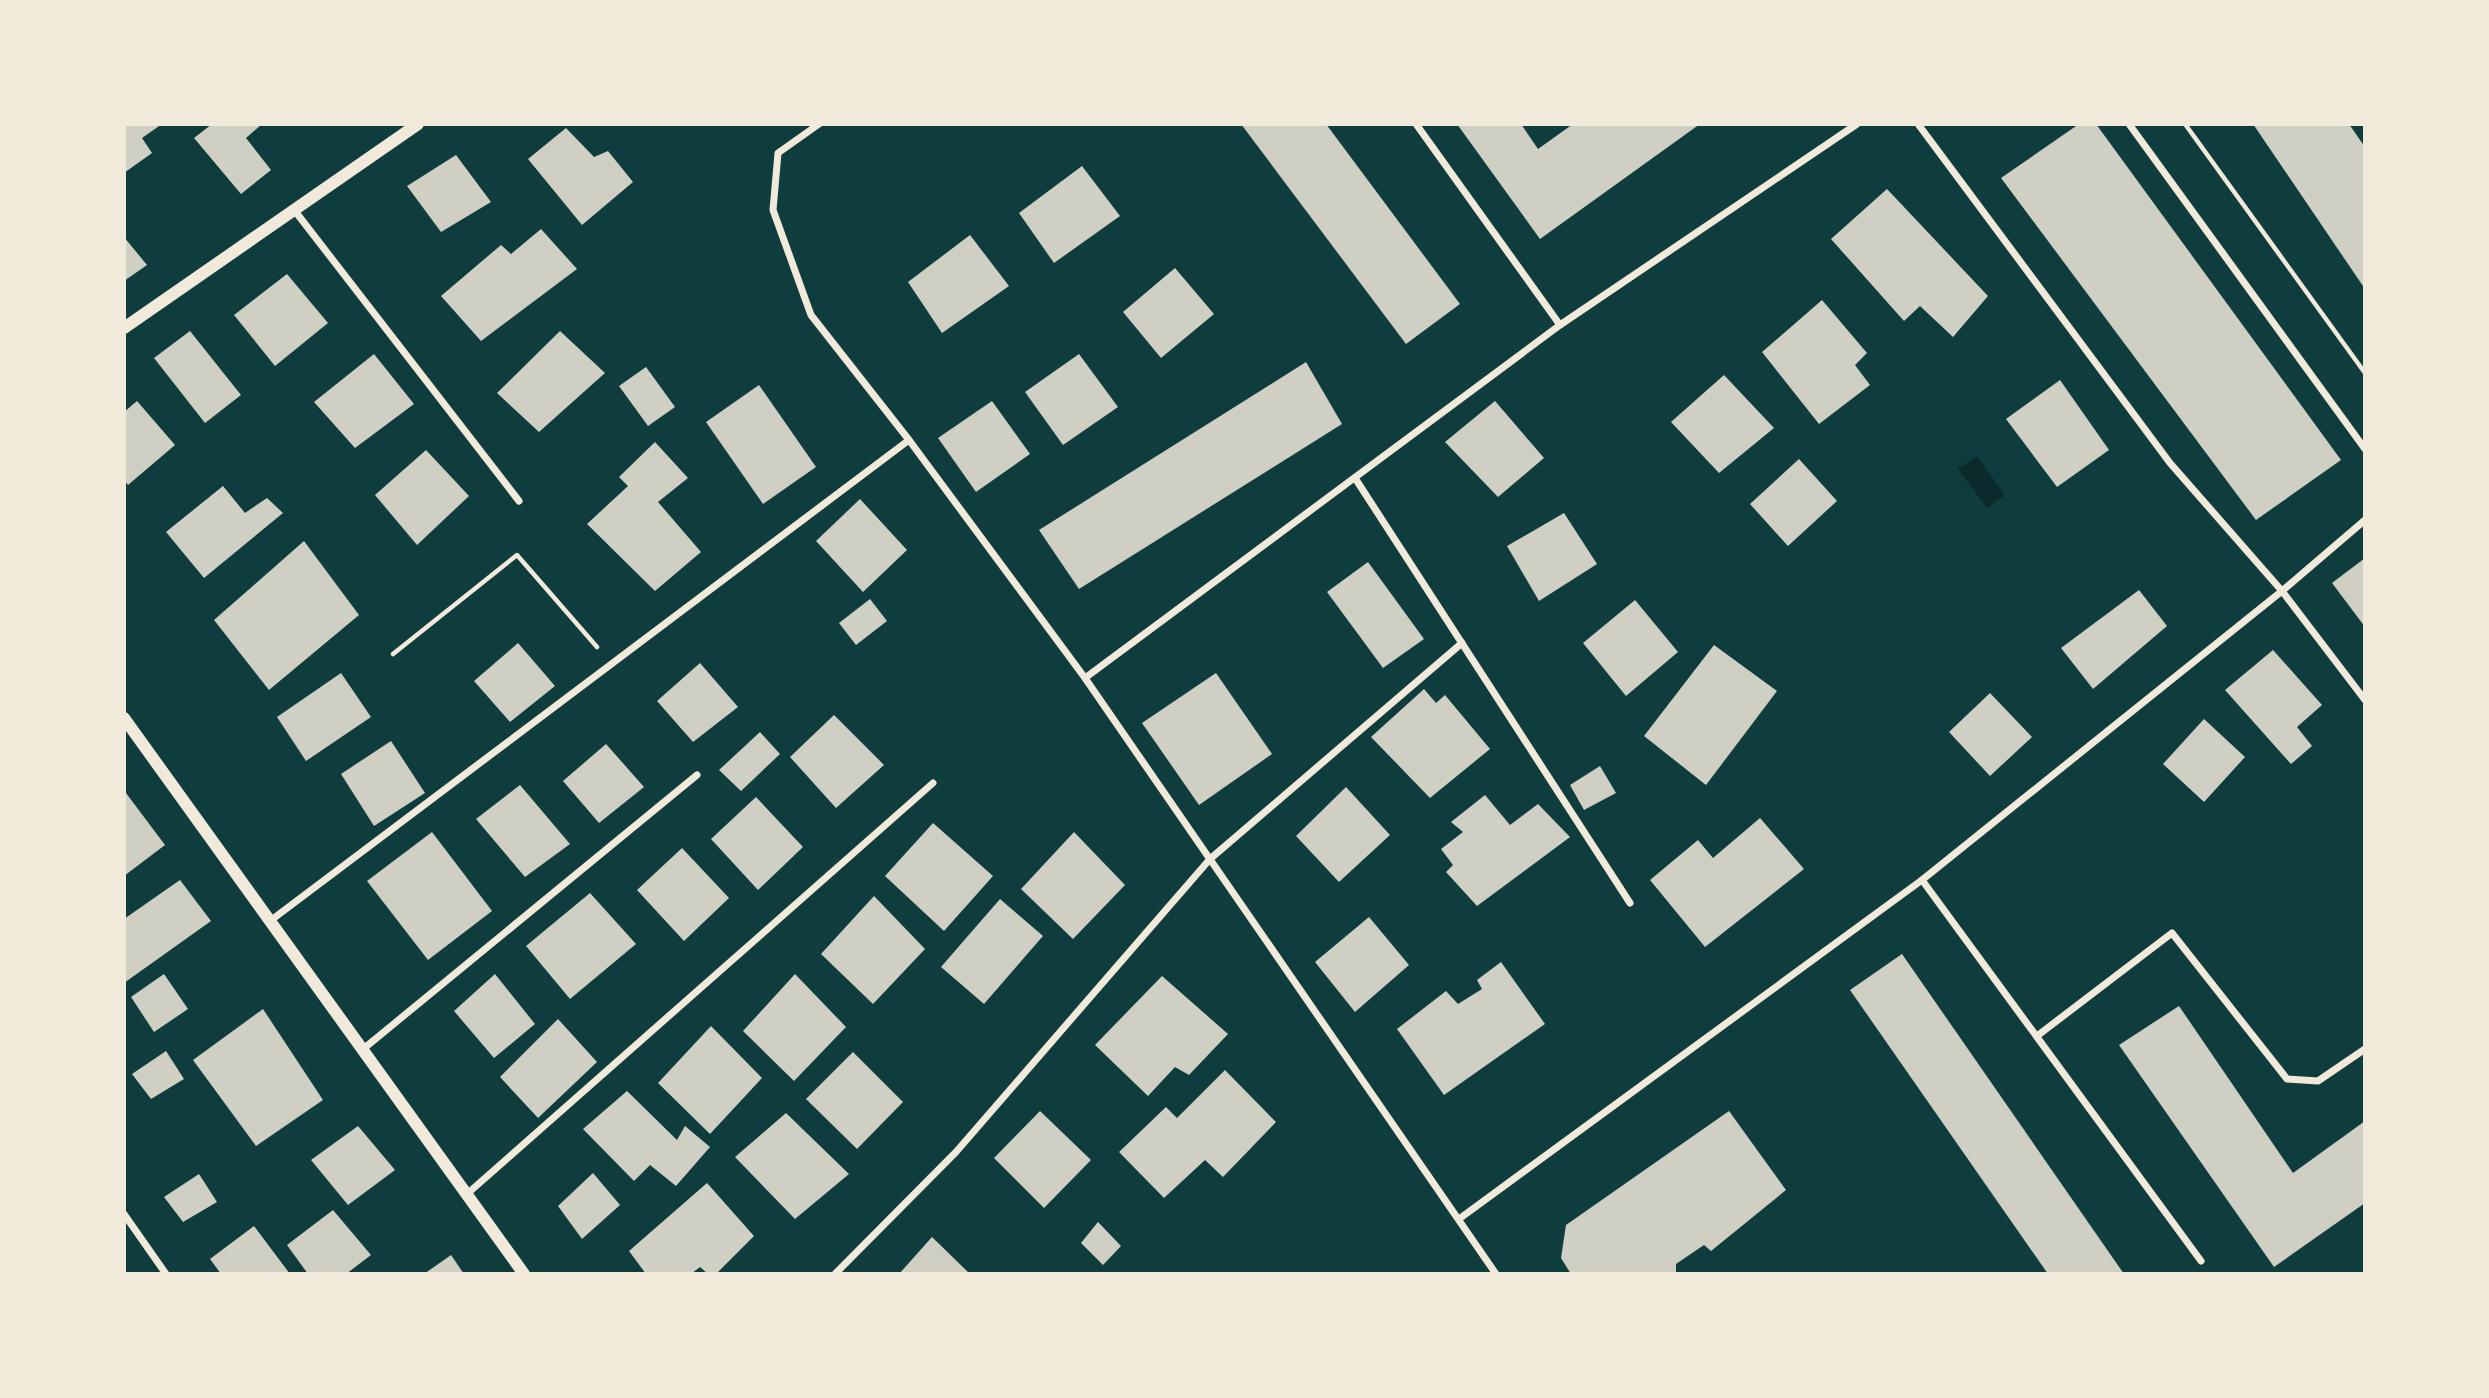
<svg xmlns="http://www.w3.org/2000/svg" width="2489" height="1398" font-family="Quicksand,sans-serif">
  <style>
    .water { fill: #0a2a2b }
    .building { fill: #cfcfc3 }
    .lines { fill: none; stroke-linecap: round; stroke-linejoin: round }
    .path { stroke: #f1e9da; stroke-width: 4.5 }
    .minor { stroke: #f1e9da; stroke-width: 7 }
    .tertiary { stroke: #f1e9da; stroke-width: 12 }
  </style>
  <rect width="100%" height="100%" fill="#0f3d3e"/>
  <path class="water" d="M 1977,456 L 2005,495 L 1987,508 L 1958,469 Z"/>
  <g class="building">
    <path d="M 124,124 L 162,124 L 142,138 L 152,153 L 124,173 Z"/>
    <path d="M 212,124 L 262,124 L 246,138 L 271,170 L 241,194 L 194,138 Z"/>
    <path d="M 1241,124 L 1326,124 L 1460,304 L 1406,344 Z"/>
    <path d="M 1457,124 L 1521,124 L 1538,149 L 1573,124 L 1700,124 L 1540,239 Z"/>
    <path d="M 2079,124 L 2096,124 L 2341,460 L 2256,520 L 2001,178 Z"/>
    <path d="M 2253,124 L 2349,124 L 2360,140 L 2365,147 L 2365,289 Z"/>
    <path d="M 566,128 L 594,157 L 608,151 L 633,182 L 582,225 L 528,159 Z"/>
    <path d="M 456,155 L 491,202 L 441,232 L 407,186 Z"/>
    <path d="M 1082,166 L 1120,216 L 1054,263 L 1019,213 Z"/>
    <path d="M 1887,189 L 1988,296 L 1953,337 L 1920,306 L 1904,321 L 1831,239 Z"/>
    <path d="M 541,229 L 577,269 L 481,341 L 441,296 L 501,245 L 511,254 Z"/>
    <path d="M 970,235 L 1009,286 L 942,333 L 908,282 Z"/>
    <path d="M 124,237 L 147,265 L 124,281 Z"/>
    <path d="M 1175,268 L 1214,314 L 1161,358 L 1123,312 Z"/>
    <path d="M 287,274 L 328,323 L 275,366 L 234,315 Z"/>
    <path d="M 1822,300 L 1867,353 L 1855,365 L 1870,385 L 1819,424 L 1762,352 Z"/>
    <path d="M 190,331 L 241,395 L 205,423 L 154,358 Z"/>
    <path d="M 560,331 L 605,373 L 539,432 L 497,393 Z"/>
    <path d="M 374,354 L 414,404 L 355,448 L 314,402 Z"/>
    <path d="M 1079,354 L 1118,407 L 1063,445 L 1025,392 Z"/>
    <path d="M 1306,362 L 1342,424 L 1079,589 L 1039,530 Z"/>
    <path d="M 646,367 L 675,407 L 648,426 L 619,386 Z"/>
    <path d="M 1724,375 L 1774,428 L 1719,473 L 1671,422 Z"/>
    <path d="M 2060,380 L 2109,450 L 2057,487 L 2006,419 Z"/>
    <path d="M 759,385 L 816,467 L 763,504 L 706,422 Z"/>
    <path d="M 137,401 L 175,445 L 128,485 L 124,480 L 124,412 Z"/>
    <path d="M 992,401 L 1030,454 L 976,492 L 938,438 Z"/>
    <path d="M 1495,401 L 1544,458 L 1498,497 L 1445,442 Z"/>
    <path d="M 655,442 L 688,478 L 658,502 L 701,552 L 655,591 L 587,524 L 628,486 L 619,477 Z"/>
    <path d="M 426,450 L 469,496 L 417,545 L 375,495 Z"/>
    <path d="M 1799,459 L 1837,501 L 1788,546 L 1750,504 Z"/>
    <path d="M 223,486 L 245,513 L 267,498 L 283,513 L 204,578 L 166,532 Z"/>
    <path d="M 860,499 L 907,550 L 863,592 L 816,541 Z"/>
    <path d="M 1564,513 L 1597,564 L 1539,601 L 1507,546 Z"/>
    <path d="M 304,541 L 359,615 L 269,690 L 214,620 Z"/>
    <path d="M 2365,558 L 2365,627 L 2332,583 Z"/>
    <path d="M 1368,562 L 1424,639 L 1383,668 L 1327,592 Z"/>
    <path d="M 2139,590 L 2167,626 L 2093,689 L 2061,648 Z"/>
    <path d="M 870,599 L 887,621 L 856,645 L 839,623 Z"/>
    <path d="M 1635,600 L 1678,652 L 1626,696 L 1583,643 Z"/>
    <path d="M 518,643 L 555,686 L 510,722 L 474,681 Z"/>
    <path d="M 1714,645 L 1777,691 L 1706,785 L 1644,736 Z"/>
    <path d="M 2273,650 L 2322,705 L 2297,727 L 2312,746 L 2291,764 L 2225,690 Z"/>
    <path d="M 700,663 L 738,707 L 693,742 L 657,701 Z"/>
    <path d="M 341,673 L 371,717 L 306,761 L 277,717 Z"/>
    <path d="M 1216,673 L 1272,754 L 1199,805 L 1142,723 Z"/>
    <path d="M 1424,689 L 1436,703 L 1445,695 L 1490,749 L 1430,798 L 1371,737 Z"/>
    <path d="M 1990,693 L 2032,737 L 1990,776 L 1949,732 Z"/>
    <path d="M 834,715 L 884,765 L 836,808 L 790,757 Z"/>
    <path d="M 2204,719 L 2245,757 L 2204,802 L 2163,764 Z"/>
    <path d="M 760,732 L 780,754 L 741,791 L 719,770 Z"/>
    <path d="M 391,741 L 425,793 L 374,826 L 341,774 Z"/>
    <path d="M 606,744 L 644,787 L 599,823 L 563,781 Z"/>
    <path d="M 1600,766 L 1616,793 L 1584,810 L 1570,785 Z"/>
    <path d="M 520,785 L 570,844 L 525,877 L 476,819 Z"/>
    <path d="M 1346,787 L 1390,835 L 1339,882 L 1296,836 Z"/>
    <path d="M 126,793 L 165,845 L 124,876 L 124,794 Z"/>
    <path d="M 1485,795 L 1510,825 L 1538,804 L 1570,837 L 1477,906 L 1446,872 L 1453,865 L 1441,849 L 1463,832 L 1451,822 Z"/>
    <path d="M 756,797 L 803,847 L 758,890 L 711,839 Z"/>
    <path d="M 1760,818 L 1804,869 L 1705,947 L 1650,880 L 1698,840 L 1713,858 Z"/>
    <path d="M 933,823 L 993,876 L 944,931 L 885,876 Z"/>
    <path d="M 432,832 L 492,911 L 428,960 L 367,881 Z"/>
    <path d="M 1074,832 L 1125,885 L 1073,939 L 1021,889 Z"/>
    <path d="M 682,848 L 729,898 L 684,941 L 637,890 Z"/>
    <path d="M 180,880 L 211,921 L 124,983 L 124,919 Z"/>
    <path d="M 590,893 L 636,944 L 570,999 L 526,946 Z"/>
    <path d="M 874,896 L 925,949 L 873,1004 L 821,954 Z"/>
    <path d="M 1000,899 L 1043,936 L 984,1004 L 941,967 Z"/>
    <path d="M 1369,917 L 1409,965 L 1355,1012 L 1315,962 Z"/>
    <path d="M 1902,954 L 2124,1274 L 2048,1274 L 1850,990 Z"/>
    <path d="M 1501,962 L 1545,1024 L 1444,1095 L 1397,1029 L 1446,991 L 1458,1004 L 1482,989 L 1477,980 Z"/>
    <path d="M 164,974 L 188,1009 L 154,1032 L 131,997 Z"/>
    <path d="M 495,974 L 535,1024 L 494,1058 L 454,1011 Z"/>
    <path d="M 795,974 L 846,1027 L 794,1081 L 743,1031 Z"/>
    <path d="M 1162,976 L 1228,1034 L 1189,1075 L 1175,1067 L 1148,1096 L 1095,1045 Z"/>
    <path d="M 2179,1006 L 2293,1173 L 2365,1121 L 2365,1203 L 2274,1267 L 2119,1045 Z"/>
    <path d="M 263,1009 L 323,1100 L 256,1146 L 193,1060 Z"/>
    <path d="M 558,1019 L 597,1062 L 538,1118 L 500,1077 Z"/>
    <path d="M 711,1026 L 762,1078 L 710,1134 L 658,1083 Z"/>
    <path d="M 166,1051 L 184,1079 L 151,1099 L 132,1074 Z"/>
    <path d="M 853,1052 L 903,1102 L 857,1149 L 806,1099 Z"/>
    <path d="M 1225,1070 L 1276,1122 L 1223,1177 L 1205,1160 L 1164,1198 L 1119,1152 L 1166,1107 L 1177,1118 Z"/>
    <path d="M 627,1091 L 677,1140 L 685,1126 L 710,1147 L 676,1186 L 650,1165 L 634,1181 L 583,1129 Z"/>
    <path d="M 1040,1111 L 1091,1160 L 1044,1208 L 994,1158 Z"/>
    <path d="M 1729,1111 L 1786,1190 L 1711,1251 L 1704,1245 L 1676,1264 L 1676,1274 L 1571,1274 L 1561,1258 L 1566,1225 Z"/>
    <path d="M 786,1113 L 849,1174 L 795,1219 L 735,1157 Z"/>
    <path d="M 358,1126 L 395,1170 L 348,1205 L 311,1160 Z"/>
    <path d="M 593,1173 L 620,1205 L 582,1239 L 558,1206 Z"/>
    <path d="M 199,1174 L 217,1202 L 183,1222 L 164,1197 Z"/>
    <path d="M 707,1183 L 754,1236 L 716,1274 L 708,1274 L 700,1267 L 691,1274 L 646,1274 L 629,1251 Z"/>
    <path d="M 333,1210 L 371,1255 L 346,1274 L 308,1274 L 287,1245 Z"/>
    <path d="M 1098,1222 L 1121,1246 L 1103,1265 L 1081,1243 Z"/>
    <path d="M 254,1226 L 290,1274 L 221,1274 L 210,1259 Z"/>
    <path d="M 932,1237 L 970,1274 L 899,1274 Z"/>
    <path d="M 451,1255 L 464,1274 L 424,1274 Z"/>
  </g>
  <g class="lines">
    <g class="path">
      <path d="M 2185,124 L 2365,373"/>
      <path d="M 393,654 L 517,555 L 597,647"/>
    </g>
    <g class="minor">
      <path d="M 819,124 L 778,153 L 773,210 L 811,315 L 909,440 L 1085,678 L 1496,1274"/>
      <path d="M 1416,124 L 1560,325"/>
      <path d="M 1918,124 L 2170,463 L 2282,591 L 2365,700"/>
      <path d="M 2129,124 L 2365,449"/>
      <path d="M 295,211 L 519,501"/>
      <path d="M 1355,478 L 1630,903"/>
      <path d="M 1085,678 L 1560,325 L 1857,124"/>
      <path d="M 1922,880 L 2201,1261"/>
      <path d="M 270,921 L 909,440"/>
      <path d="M 2037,1036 L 2172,933 L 2287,1079 L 2318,1081 L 2365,1049"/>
      <path d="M 362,1050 L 697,775"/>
      <path d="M 467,1194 L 933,783"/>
      <path d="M 124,1214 L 166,1274"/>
      <path d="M 1459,1219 L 1922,880 L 2282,591 L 2365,520"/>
      <path d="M 835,1274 L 956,1152 L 1210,859 L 1462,643"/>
    </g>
    <g class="tertiary">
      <path d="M 124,328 L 418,124"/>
      <path d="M 124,718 L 524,1274"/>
    </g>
  </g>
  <rect width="2489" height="1398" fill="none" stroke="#f1e9da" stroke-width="252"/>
</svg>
